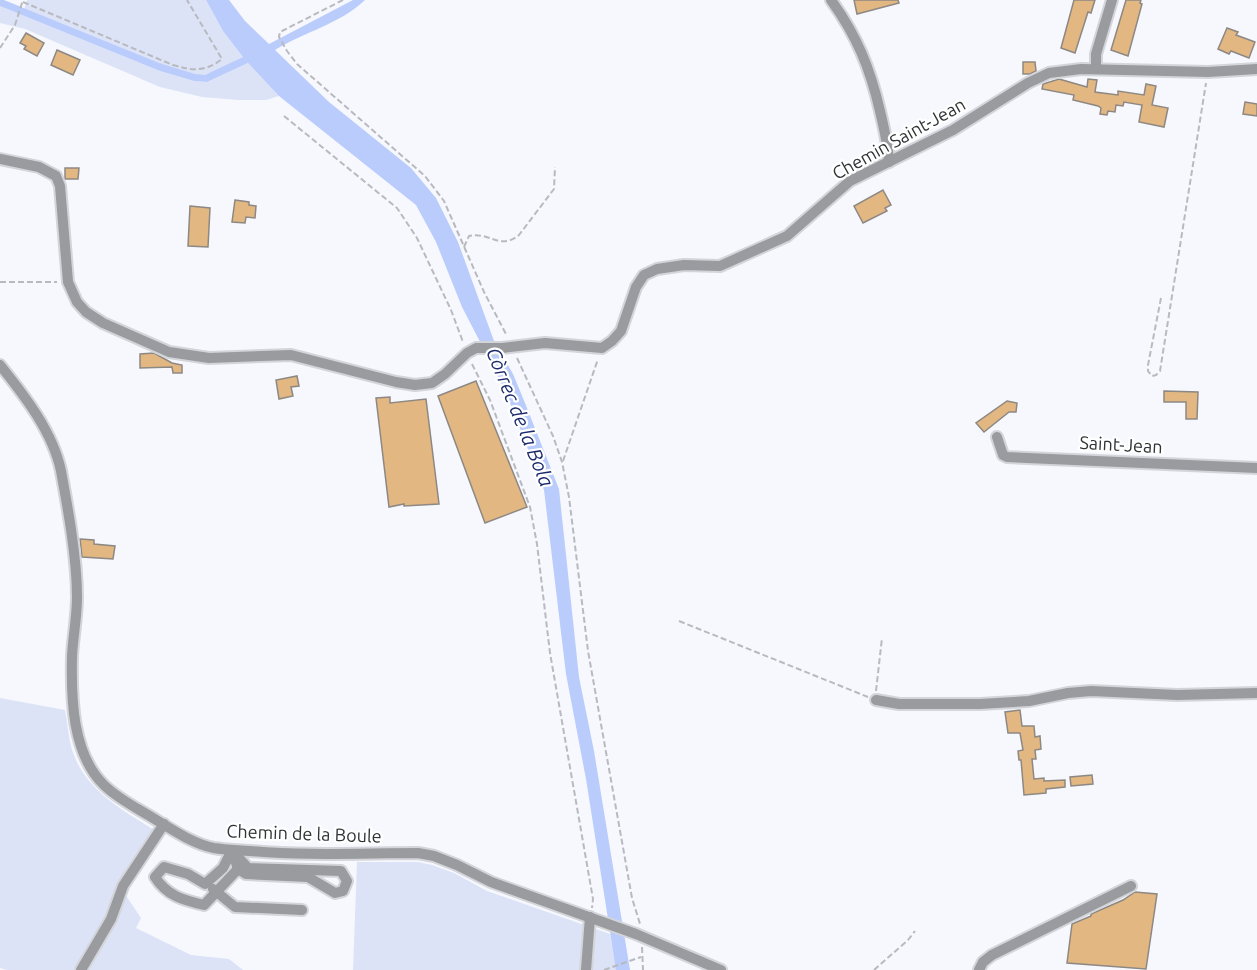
<svg xmlns="http://www.w3.org/2000/svg" width="1257" height="970" font-family="Ubuntu,sans-serif">
  <style>
    .green { fill: #dce3f7 }
    .water { fill: #baccfb }
    .building { fill: #e2b781; stroke: #8d8883; stroke-width: 1.5 }
    .lines { fill: none; stroke-linecap: round; stroke-linejoin: round }
    .minor-casing { stroke: #d3d5da; stroke-width: 14 }
    .path { stroke: #b8babf; stroke-width: 2; stroke-dasharray: 6 3; stroke-linecap: butt }
    .minor { stroke: #999b9e; stroke-width: 10 }
    .labels { text-anchor: middle; stroke-width: 4.5; stroke-linejoin: round; paint-order: stroke }
    .street-label { font-size: 18px; fill: #313335; stroke: #fff }
    .water-label { font-size: 20px; font-style: italic; fill: #1b2b6d; stroke: #fff }
  </style>
  <rect width="100%" height="100%" fill="#f6f8fe"/>
  <g class="green">
    <path d="M 27,0 L 206,0 L 223,31 L 243,57 C 231,63 218,72 205,75 C 184,79 53,20 24,9 Z"/>
    <path d="M 0,6 L 160,71 L 194,81 L 207,82 L 248,63 L 279,96 L 266,100 L 238,100 L 202,97 L 160,87 L 25,29 L 0,23 Z"/>
    <path d="M 0,698 L 65,710 C 67,720 68,731 70,742 C 80,789 124,811 161,834 L 139,867 L 125,894 L 141,918 L 136,928 L 191,955 L 229,959 L 243,970 L 7,970 L 0,968 Z"/>
    <path d="M 357,862 L 418,862 L 432,865 L 454,873 L 487,891 L 610,934 L 617,970 L 353,970 Z"/>
  </g>
  <path class="water" d="M 0,0 L 4,0 L 159,63 L 195,74 L 205,75 L 243,57 L 223,31 L 206,0 L 229,0 L 245,21 L 269,44 L 353,0 L 365,0 C 340,24 304,32 275,50 L 329,102 L 411,168 L 436,198 L 458,242 L 494,341 L 513,374 L 525,403 L 559,489 L 579,677 L 594,751 L 630,970 L 616,970 L 586,779 L 566,674 L 544,490 L 505,390 L 462,307 L 436,242 L 416,205 L 279,96 L 248,63 L 207,82 L 194,81 L 160,71 L 22,15 L 0,6 Z"/>
  <g class="building">
    <path d="M 854,0 L 898,0 L 899,3 L 857,14 Z"/>
    <path d="M 1074,0 L 1095,0 L 1091,13 L 1088,12 L 1075,53 L 1061,48 Z"/>
    <path d="M 1126,0 L 1141,0 L 1140,3 L 1142,4 L 1128,56 L 1111,50 Z"/>
    <path d="M 1227,28 L 1238,32 L 1236,35 L 1255,42 L 1249,58 L 1231,51 L 1229,54 L 1218,49 Z"/>
    <path d="M 26,33 L 44,43 L 37,56 L 24,49 L 26,46 L 20,43 Z"/>
    <path d="M 57,50 L 80,60 L 73,75 L 51,65 Z"/>
    <path d="M 1023,62 L 1035,62 L 1036,71 L 1030,74 L 1023,74 Z"/>
    <path d="M 1059,79 L 1087,87 L 1088,79 L 1097,80 L 1095,92 L 1118,95 L 1118,91 L 1144,95 L 1146,84 L 1156,86 L 1152,105 L 1168,108 L 1164,127 L 1139,122 L 1142,105 L 1124,102 L 1123,106 L 1116,105 L 1115,112 L 1108,111 L 1107,115 L 1100,114 L 1101,108 L 1098,106 L 1073,100 L 1074,95 L 1042,89 L 1043,84 Z"/>
    <path d="M 1245,102 L 1257,104 L 1257,116 L 1243,114 Z"/>
    <path d="M 65,168 L 79,168 L 78,179 L 65,179 Z"/>
    <path d="M 883,190 L 891,205 L 885,208 L 887,211 L 863,223 L 854,206 Z"/>
    <path d="M 235,200 L 249,202 L 249,205 L 256,206 L 255,218 L 246,217 L 245,223 L 232,222 Z"/>
    <path d="M 190,206 L 210,208 L 208,247 L 188,246 Z"/>
    <path d="M 154,353 L 172,363 L 182,365 L 182,373 L 173,373 L 172,367 L 140,368 L 140,354 Z"/>
    <path d="M 297,376 L 299,386 L 291,387 L 293,396 L 279,399 L 276,380 Z"/>
    <path d="M 476,381 L 527,507 L 485,523 L 438,396 Z"/>
    <path d="M 1164,391 L 1198,392 L 1197,419 L 1186,419 L 1186,402 L 1164,402 Z"/>
    <path d="M 390,397 L 390,403 L 426,399 L 439,504 L 404,506 L 404,504 L 389,507 L 376,398 Z"/>
    <path d="M 1007,401 L 1017,403 L 1016,412 L 1009,412 L 984,432 L 976,423 Z"/>
    <path d="M 80,539 L 94,540 L 94,544 L 115,546 L 113,559 L 82,557 Z"/>
    <path d="M 1020,710 L 1022,726 L 1034,726 L 1035,737 L 1040,736 L 1041,749 L 1035,750 L 1036,759 L 1032,759 L 1034,779 L 1044,778 L 1044,781 L 1065,780 L 1065,787 L 1046,789 L 1046,793 L 1024,795 L 1021,760 L 1019,760 L 1018,751 L 1023,750 L 1020,733 L 1008,733 L 1005,712 Z"/>
    <path d="M 1092,775 L 1093,784 L 1071,786 L 1070,777 Z"/>
    <path d="M 1135,892 L 1157,894 L 1146,969 L 1067,963 L 1072,924 L 1091,916 L 1091,914 L 1123,900 Z"/>
  </g>
  <g class="lines">
    <g class="minor-casing">
      <g id="minor">
        <path d="M 831,0 C 857,36 870,68 880,111 C 884,128 888,144 889,162"/>
        <path d="M 1096,68 L 1096,54 L 1112,0"/>
        <path d="M 0,159 L 39,167 L 56,176 L 60,186 L 68,282 L 77,302 L 86,312 L 103,323 L 169,352 L 209,358 L 291,355 L 396,382 L 415,385 L 432,383 L 445,374 L 467,353 L 476,348 L 502,348 L 545,343 L 602,348 L 612,341 L 621,331 L 636,287 L 644,275 L 657,269 L 684,265 L 720,266 L 787,236 L 850,181 L 953,130 L 1028,83 L 1049,73 L 1081,69 L 1208,72 L 1257,69"/>
        <path d="M 0,365 C 24,395 53,432 61,471 C 68,509 77,558 77,597 C 77,617 73,637 72,656 C 71,698 72,754 104,785 C 118,799 137,808 153,818 C 171,829 193,844 214,848 C 226,850 238,850 250,851 C 306,856 363,853 418,853 L 434,856 L 457,865 L 491,882 L 636,934 L 721,970"/>
        <path d="M 997,437 L 1003,455 L 1007,457 L 1257,468"/>
        <path d="M 876,700 L 899,704 L 980,704 L 1029,701 L 1068,693 L 1091,691 L 1177,695 L 1257,693"/>
        <path d="M 232,850 L 248,868 L 341,871 L 347,881 L 343,891 L 335,893 L 308,877 L 246,874 L 238,869 Z"/>
        <path d="M 232,850 L 223,868 L 205,884 L 188,874 L 164,867 L 155,877 C 167,896 183,900 204,905 L 238,869"/>
        <path d="M 213,889 L 235,907 L 302,910"/>
        <path d="M 81,970 L 111,919 L 123,886 L 164,824"/>
        <path d="M 586,970 L 590,917"/>
        <path d="M 979,970 L 983,962 L 992,955 L 1131,886"/>
      </g>
    </g>
    <g class="path">
      <path d="M 343,0 L 280,32 L 279,37 L 287,51 L 297,64 L 425,176 L 444,201 L 484,292 L 507,336"/>
      <path d="M 23,2 L 173,65 C 193,71 205,72 222,59 L 187,0"/>
      <path d="M 0,48 L 15,25 L 23,0"/>
      <path d="M 284,116 L 397,208 L 417,238 L 451,310 L 463,342"/>
      <path d="M 464,247 L 469,236 C 489,231 500,251 519,235 L 554,189 L 555,167"/>
      <path d="M 0,282 L 57,282"/>
      <path d="M 1161,298 L 1148,365 L 1148,371 L 1152,376 L 1156,375 L 1160,371 L 1206,83"/>
      <path d="M 517,358 L 553,436 L 562,462 L 569,497 L 588,651 L 632,898 L 640,924"/>
      <path d="M 472,364 L 490,400 L 530,507 L 537,544 L 550,653 L 593,899 L 592,908"/>
      <path d="M 563,461 L 598,359"/>
      <path d="M 679,621 L 868,697"/>
      <path d="M 876,691 L 882,638"/>
      <path d="M 642,947 L 643,970"/>
      <path d="M 604,970 L 641,957"/>
      <path d="M 874,970 L 908,940 L 915,931"/>
    </g>
    <use href="#minor" class="minor"/>
  </g>
  <g class="labels">
    <g class="street-label">
      <text transform="translate(899 139) rotate(-29)" y="6">Chemin Saint-Jean</text>
      <text transform="translate(1121 445) rotate(3)" y="6">Saint-Jean</text>
      <text transform="translate(304 834) rotate(2)" y="6">Chemin de la Boule</text>
    </g>
    <g class="water-label">
      <text transform="translate(520 417) rotate(68)" y="7">Còrrec de la Bola</text>
    </g>
  </g>
</svg>
